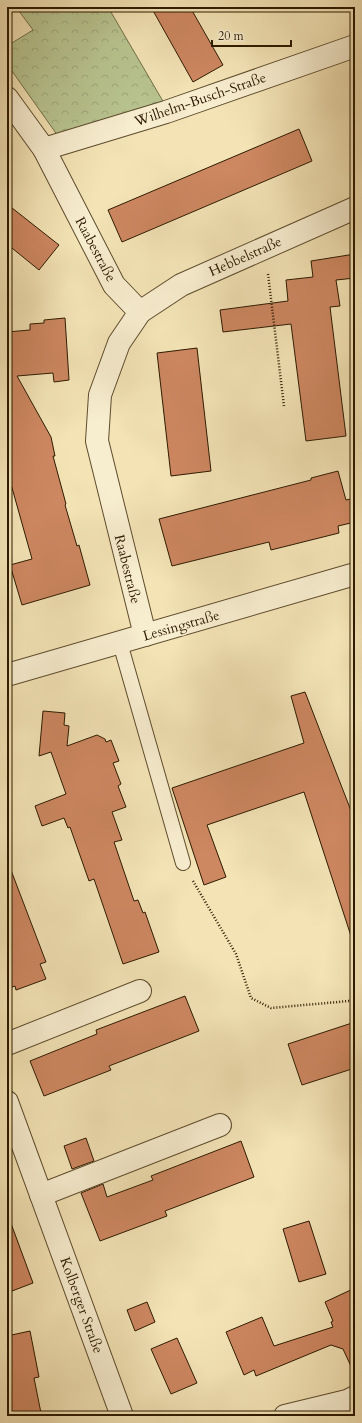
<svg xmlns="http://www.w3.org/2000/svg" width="362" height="1423" font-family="Cardo,serif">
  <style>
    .forest { fill: url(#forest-crowns); stroke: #726f48 }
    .building { fill: #cd8761; stroke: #2d1a00 }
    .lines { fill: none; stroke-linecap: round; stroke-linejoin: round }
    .lane-casing { stroke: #5e4c2d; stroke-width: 16 }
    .street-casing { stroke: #5e4c2d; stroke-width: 24 }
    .path { stroke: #2d1a00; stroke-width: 2.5; stroke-dasharray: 1 2; stroke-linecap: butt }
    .lane { stroke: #f7edcf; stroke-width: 14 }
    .street { stroke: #f7edcf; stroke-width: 22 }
    .labels { text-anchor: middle; stroke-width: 3; stroke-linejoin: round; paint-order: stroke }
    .street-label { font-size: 14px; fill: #2d1a00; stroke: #f7edcf }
  </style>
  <defs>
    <pattern id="forest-crowns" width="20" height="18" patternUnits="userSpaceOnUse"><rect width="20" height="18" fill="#b8c490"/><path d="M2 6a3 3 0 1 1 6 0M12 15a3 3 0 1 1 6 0" fill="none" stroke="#9ea87a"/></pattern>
  </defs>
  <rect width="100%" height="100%" fill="#f3e3b5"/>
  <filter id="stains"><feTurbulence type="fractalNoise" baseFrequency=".005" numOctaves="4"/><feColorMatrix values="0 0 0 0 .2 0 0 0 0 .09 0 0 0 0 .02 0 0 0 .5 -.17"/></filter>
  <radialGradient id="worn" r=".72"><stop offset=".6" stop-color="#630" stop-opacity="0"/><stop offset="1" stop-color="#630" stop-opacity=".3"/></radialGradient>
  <path class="forest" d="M 16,7 L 108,7 L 164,103 L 58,136 L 7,64 L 7,46 L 33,30 Z"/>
  <g class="building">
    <path d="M 151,7 L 190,7 L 223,65 L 193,82 Z"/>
    <path d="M 299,129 L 312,161 L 122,242 L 108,210 Z"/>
    <path d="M 7,204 L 59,245 L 39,270 L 7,244 Z"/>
    <path d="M 355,254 L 355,278 L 336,280 L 340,306 L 330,307 L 346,436 L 306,441 L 291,324 L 223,332 L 220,310 L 288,301 L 286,280 L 313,277 L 311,261 Z"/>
    <path d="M 65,318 L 69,380 L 54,382 L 53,373 L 17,376 L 51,437 L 55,456 L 53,456 L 66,504 L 65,505 L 77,546 L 79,545 L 90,585 L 22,605 L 10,565 L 32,559 L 7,470 L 7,332 L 30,330 L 30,324 L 44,323 L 44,320 Z"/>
    <path d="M 197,348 L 211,471 L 171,476 L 157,353 Z"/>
    <path d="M 338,471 L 346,500 L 355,498 L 355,522 L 338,526 L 339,533 L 271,550 L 269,542 L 172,566 L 159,519 L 311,480 L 311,478 Z"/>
    <path d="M 305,692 L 355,821 L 355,936 L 351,936 L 304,792 L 207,825 L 226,877 L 204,885 L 172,788 L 304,743 L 291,696 Z"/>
    <path d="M 43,711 L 65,713 L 64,725 L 69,726 L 67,746 L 97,735 L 105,739 L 106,742 L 111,740 L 119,761 L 113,763 L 121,784 L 118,786 L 126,807 L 112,812 L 122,840 L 114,842 L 134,901 L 138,900 L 143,913 L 145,912 L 159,952 L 123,964 L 94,879 L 89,881 L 70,827 L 68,828 L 64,818 L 42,826 L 35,806 L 66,794 L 51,752 L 39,756 Z"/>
    <path d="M 7,865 L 9,865 L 46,962 L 40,964 L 46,979 L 16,990 L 15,986 L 7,989 Z"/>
    <path d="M 185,996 L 199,1031 L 109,1066 L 111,1070 L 44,1096 L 30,1061 L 97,1034 L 96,1030 Z"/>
    <path d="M 355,1022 L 355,1068 L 302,1085 L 288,1044 Z"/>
    <path d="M 86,1138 L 94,1161 L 72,1169 L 64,1146 Z"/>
    <path d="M 241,1141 L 254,1177 L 165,1211 L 167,1216 L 100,1241 L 81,1193 L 103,1184 L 107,1197 L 153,1180 L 151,1176 Z"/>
    <path d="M 7,1218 L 9,1218 L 33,1283 L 12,1291 L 7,1279 Z"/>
    <path d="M 309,1221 L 326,1274 L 299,1282 L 283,1229 Z"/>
    <path d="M 355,1288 L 355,1375 L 343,1349 L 331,1345 L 256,1376 L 254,1370 L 244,1375 L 226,1332 L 262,1317 L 274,1346 L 333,1327 L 331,1322 L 333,1321 L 325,1302 Z"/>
    <path d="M 147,1302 L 155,1322 L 135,1331 L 127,1310 Z"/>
    <path d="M 30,1331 L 39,1377 L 34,1378 L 41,1413 L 28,1416 L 7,1416 L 7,1336 Z"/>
    <path d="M 177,1338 L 197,1383 L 171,1394 L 151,1349 Z"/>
  </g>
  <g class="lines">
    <g class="lane-casing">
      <path id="lane" d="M 120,643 L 183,863"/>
    </g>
    <g class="street-casing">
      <g id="street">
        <path d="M 7,98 L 44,149 L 114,285 L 140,312 L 119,343 L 100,395 L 97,441 L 145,635"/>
        <path d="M 44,149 L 166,112 L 355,46"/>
        <path d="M 140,312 L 181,285 L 355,208"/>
        <path d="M 7,675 L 355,574"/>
        <path d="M 7,1044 L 140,991"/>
        <path d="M 7,1102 L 122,1416"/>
        <path d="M 41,1195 L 220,1125"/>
        <path d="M 285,1416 L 347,1401 L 355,1397"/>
      </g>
    </g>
    <g class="path">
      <path d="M 268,274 L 284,406"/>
      <path d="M 193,881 L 236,954 L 251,998 L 271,1008 L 349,1001 L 355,1002"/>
    </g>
    <use href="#lane" class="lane"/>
    <use href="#street" class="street"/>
  </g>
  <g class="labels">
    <g class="street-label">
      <text transform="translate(200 99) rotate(-19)" y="5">Wilhelm-Busch-Straße</text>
      <text transform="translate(96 249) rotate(62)" y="5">Raabestraße</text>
      <text transform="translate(245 256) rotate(-24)" y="5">Hebbelstraße</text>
      <text transform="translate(128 569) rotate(76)" y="5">Raabestraße</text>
      <text transform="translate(181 625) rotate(-16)" y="5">Lessingstraße</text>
      <text transform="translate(82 1305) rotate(70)" y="5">Kolberger Straße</text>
    </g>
  </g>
  <rect width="362" height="1423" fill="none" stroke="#f3e3b5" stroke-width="24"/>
  <rect x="8" y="8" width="346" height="1407" fill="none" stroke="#2d1a00" stroke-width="2"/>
  <rect x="12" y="12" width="338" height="1399" fill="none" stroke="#2d1a00"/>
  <path d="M212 40v6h79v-6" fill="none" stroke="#2d1a00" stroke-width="2"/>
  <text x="218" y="40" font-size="12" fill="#2d1a00" stroke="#f7edcf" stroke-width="3" paint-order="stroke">20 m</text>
  <rect width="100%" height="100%" filter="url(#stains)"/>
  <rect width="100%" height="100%" fill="url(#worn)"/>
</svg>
